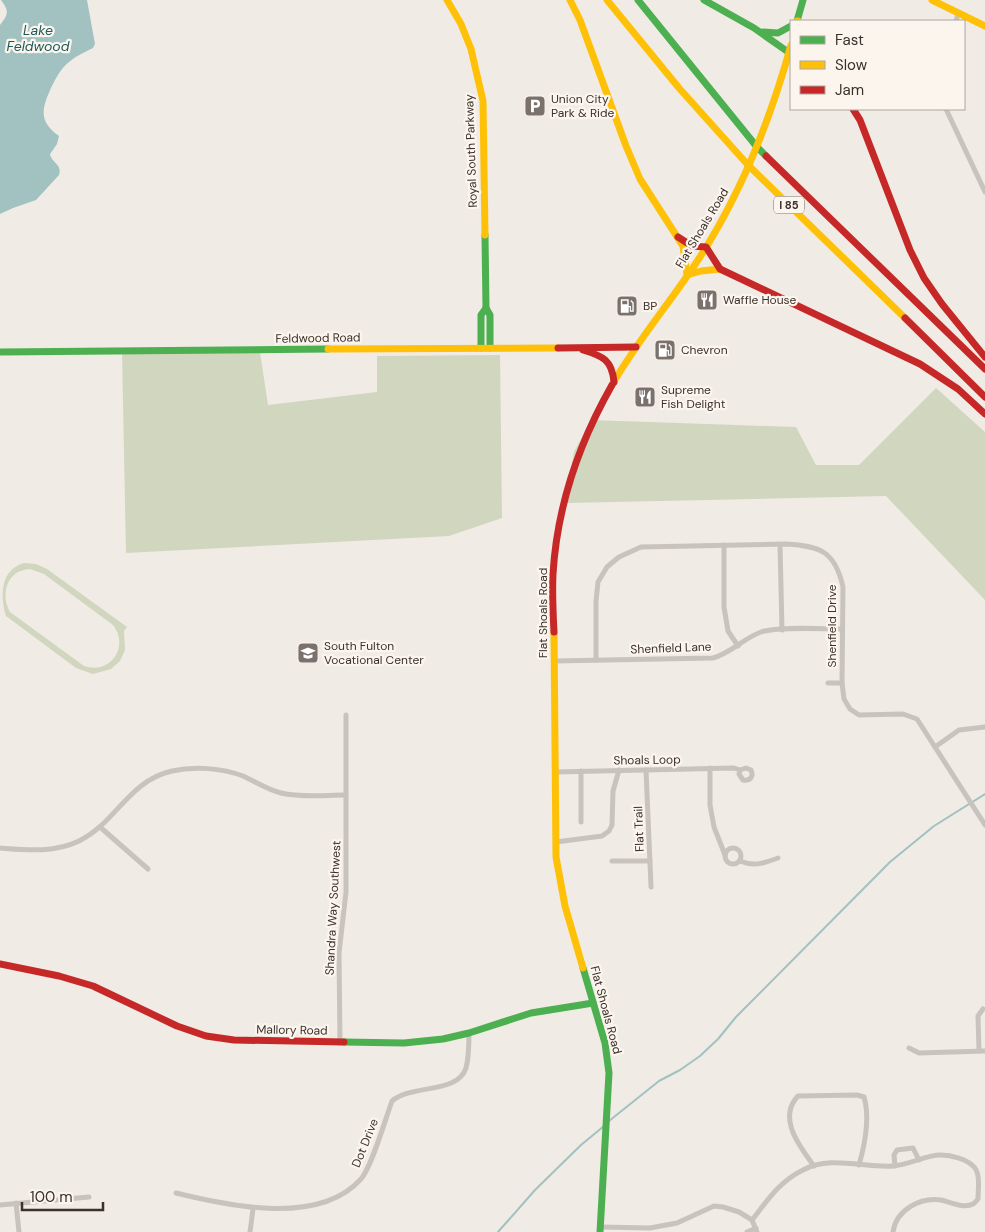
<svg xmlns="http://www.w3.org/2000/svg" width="985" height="1232" font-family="'DM Sans',sans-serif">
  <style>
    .green { fill: #d1d6bf; fill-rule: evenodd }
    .water { fill: #a1c2c1 }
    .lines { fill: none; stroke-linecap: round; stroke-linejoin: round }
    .stream { stroke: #a1c2c1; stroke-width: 2 }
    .street { stroke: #c9c3be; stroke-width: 5 }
    .fast { stroke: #4caf50; stroke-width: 7 }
    .slow { stroke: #ffc107; stroke-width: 7 }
    .jam { stroke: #c62828; stroke-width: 7 }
    .labels { text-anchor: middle; stroke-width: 4.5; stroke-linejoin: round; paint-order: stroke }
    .shield { fill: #fbf5ee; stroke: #756b66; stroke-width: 1 }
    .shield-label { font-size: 11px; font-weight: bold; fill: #3b302b }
    .poi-label { font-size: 12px; fill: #3b302b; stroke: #fbf5ee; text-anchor: start }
    .street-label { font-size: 12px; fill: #3b302b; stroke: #fbf5ee }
    .water-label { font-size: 14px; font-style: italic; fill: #1f5a5e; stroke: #fbf5ee }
  </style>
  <rect width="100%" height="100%" fill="#f0ebe5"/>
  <g class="green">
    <path d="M 122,351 L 260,352 L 268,405 L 377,392 L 377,356 L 500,355 L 502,518 L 449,536 L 126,553 Z"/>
    <path d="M 936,388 L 985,432 L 985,600 L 886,496 L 566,503 L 574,452 L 591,420 L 796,427 L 816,465 L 859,465 Z"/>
    <path d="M 24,563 L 36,564 L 47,569 L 127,627 L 124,631 L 125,650 L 120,661 L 111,669 L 93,674 L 76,668 L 6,616 C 0,596 0,570 24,563 ZM 30,569 L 44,574 L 113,625 C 130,647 110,675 84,666 L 10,612 C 0,594 7,570 30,569 Z"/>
  </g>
  <path class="water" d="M 1,0 L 87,0 L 95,44 L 93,48 C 85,52 76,56 69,62 C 61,68 56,78 51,88 C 42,108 38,121 59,136 L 57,144 L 50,154 C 51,162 63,165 59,175 L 36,200 L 13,208 L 0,214 L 0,25 C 9,14 9,11 1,0 Z"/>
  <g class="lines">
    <g class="stream">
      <path d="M 609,1121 L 659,1081 L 680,1070 L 700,1056 L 718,1039 L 736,1017 L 890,862 L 934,826 L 985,794"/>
      <path d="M 498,1232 L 535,1190 L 581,1145 L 604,1126"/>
    </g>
    <g class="street">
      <path d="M 956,21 L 958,14"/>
      <path d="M 946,109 L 985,192"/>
      <path d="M 724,545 L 724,607 L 728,631 L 738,646"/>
      <path d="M 780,545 L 782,630"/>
      <path d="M 596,660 L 596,601 L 598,582 L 607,567 L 619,557 L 641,547 L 786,544 C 820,546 835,551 843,587 L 842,683 L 844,699 L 850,709 L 859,715 L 903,714 L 917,719 L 985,825"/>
      <path d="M 554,661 L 713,658 C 731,653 744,638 761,632 C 778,626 822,629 842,629"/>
      <path d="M 828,683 L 842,683"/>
      <path d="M 935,747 L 959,730 L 985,727"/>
      <path d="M 710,768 L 710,805 L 714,827 L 725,855"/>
      <path d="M 646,770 L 651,887"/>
      <path d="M 581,771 L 581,822"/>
      <path d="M 555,772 L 734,768 L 740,770 L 739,774 L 743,780 C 750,781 754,777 751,770 L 746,768 L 740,770"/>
      <path d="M 100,827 L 148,869"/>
      <path d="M 556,842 L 602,836 L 609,831 L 612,825 L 613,791 L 619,770"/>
      <circle cx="733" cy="856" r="8"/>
      <path d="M 0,848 C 27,850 54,853 79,841 C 116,823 128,781 172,771 C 194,766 222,768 243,776 C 256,782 268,790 281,793 C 302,798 326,795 346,795"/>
      <path d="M 612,861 L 650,861"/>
      <path d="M 740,861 C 754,867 765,863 778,858"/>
      <path d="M 340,1043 L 339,953 L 346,892 L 346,715"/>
      <path d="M 909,1048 L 919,1053 L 985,1051"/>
      <path d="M 979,1051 L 978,1016 L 983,1009"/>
      <path d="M 814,1166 C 800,1147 777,1118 798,1096 L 857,1095 L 864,1097 C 870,1117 865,1144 859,1165"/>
      <path d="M 895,1166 L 894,1155 L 897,1150 L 913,1148 L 919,1160"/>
      <path d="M 176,1193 C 229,1206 319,1226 361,1179 C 372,1166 385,1120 392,1101 C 412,1084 458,1094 466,1068 C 469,1057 469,1045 469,1033"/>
      <path d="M 16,1203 L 19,1232"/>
      <path d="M 0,1205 L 89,1197"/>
      <path d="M 752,1220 C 767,1201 780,1181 803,1170 C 830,1155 864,1168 893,1166 C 910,1165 924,1155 941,1155 C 951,1155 966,1159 973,1166 C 981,1172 978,1190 978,1199 C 976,1201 975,1203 973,1204 C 964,1209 950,1202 941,1200 C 920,1197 896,1210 893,1232"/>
      <path d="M 601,1227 L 650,1228 L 677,1223 L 714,1206 L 723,1207 L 739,1212 L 752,1220 L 757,1232"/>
      <path d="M 250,1232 L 253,1209"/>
      <path d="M 747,1232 L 756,1228"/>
    </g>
    <g class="fast">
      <path d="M 638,0 L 757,147 L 766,156"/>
      <path d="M 704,0 L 754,28 L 791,54"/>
      <path d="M 797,21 L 803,0"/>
      <path d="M 763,32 L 778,33 L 791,26"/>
      <path d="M 485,235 L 486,308 L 490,315 L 490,348"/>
      <path d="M 481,348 L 481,315 L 486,308"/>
      <path d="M 0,352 L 328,349"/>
      <path d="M 583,968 L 605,1043 L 609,1073 L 600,1232"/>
      <path d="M 344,1042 L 404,1043 L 443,1039 L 469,1033 L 531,1013 L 593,1003"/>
    </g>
    <g class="slow">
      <path d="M 447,0 L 461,24 L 471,49 L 483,101 L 485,235"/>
      <path d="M 570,0 L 580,20 L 626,146 L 640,179 L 683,246 L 687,275 L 701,271 L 720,269"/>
      <path d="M 607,0 L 679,88 L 748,165 L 905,318"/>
      <path d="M 932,0 L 985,26"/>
      <path d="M 797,21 L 798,21"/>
      <path d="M 328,349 L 558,348"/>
      <path d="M 612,385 C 637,341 670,303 698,260 C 741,194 770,121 791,45"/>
      <path d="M 554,632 L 556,857 L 565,906 L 583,968"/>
    </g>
    <g class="jam">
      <path d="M 853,109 L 860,120 L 910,250 L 924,278 L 942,304 L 985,357"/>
      <path d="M 766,156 L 985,369"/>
      <path d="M 678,237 L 692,246 L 706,247 L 720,269 L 920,364 L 958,389 L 985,414"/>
      <path d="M 905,318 L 985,397"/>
      <path d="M 558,348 L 636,347"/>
      <path d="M 583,350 C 603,356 612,360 614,382"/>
      <path d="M 554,632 C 553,613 552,594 553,574 C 557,507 579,443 612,385"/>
      <path d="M 0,964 L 59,976 L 93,986 L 177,1026 L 206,1036 L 234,1040 L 344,1042"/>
    </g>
  </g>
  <defs>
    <g id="parking-square" transform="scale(1.125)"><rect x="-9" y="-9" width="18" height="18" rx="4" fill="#7a716c" stroke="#fbf5ee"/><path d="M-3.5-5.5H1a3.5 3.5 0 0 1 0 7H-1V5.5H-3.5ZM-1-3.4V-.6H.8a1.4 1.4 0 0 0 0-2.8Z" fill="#fff"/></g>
    <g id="restaurant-square" transform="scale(1.125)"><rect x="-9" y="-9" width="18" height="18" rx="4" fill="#7a716c" stroke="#fbf5ee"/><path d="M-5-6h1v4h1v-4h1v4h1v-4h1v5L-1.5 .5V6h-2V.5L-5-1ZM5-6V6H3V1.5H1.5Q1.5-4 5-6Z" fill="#fff"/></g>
    <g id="fuel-square" transform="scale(1.125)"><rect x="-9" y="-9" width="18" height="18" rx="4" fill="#7a716c" stroke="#fbf5ee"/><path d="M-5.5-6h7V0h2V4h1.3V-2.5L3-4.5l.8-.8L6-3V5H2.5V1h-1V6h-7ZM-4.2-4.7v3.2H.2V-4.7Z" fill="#fff"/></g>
    <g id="school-square" transform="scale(1.125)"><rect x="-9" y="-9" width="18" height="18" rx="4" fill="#7a716c" stroke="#fbf5ee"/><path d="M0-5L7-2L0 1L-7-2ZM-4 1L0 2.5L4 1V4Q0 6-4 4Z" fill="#fff"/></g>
  </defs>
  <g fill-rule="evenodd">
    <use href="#parking-square" x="535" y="106"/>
    <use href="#restaurant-square" x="707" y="300"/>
    <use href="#fuel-square" x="627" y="306"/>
    <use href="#fuel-square" x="665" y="350"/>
    <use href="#restaurant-square" x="645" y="397"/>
    <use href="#school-square" x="308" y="653"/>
  </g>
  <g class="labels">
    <rect class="shield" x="774" y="196.5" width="30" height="17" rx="4"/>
    <g class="shield-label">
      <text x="789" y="209">I 85</text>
    </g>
    <g class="poi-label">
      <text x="551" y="103">Union City<tspan x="551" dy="14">Park &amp; Ride</tspan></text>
      <text x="723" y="304">Waffle House</text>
      <text x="643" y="310">BP</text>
      <text x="681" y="354">Chevron</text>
      <text x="661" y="394">Supreme<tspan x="661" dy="14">Fish Delight</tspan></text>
      <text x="324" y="650">South Fulton<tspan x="324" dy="14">Vocational Center</tspan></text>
    </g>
    <g class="street-label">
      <text transform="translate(471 151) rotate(-92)" y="4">Royal South Parkway</text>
      <text transform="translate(702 228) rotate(-59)" y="4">Flat Shoals Road</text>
      <text transform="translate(318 338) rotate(-1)" y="4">Feldwood Road</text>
      <text transform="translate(543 613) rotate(-90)" y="4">Flat Shoals Road</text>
      <text transform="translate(832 626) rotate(-90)" y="4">Shenfield Drive</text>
      <text transform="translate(671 648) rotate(-2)" y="4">Shenfield Lane</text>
      <text transform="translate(647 760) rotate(-1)" y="4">Shoals Loop</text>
      <text transform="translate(639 829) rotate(-92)" y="4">Flat Trail</text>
      <text transform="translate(333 908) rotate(-87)" y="4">Shandra Way Southwest</text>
      <text transform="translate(606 1010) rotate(75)" y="4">Flat Shoals Road</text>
      <text transform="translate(292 1030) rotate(1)" y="4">Mallory Road</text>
      <text transform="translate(365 1143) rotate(-68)" y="4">Dot Drive</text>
    </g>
    <g class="water-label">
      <text x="38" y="35">Lake<tspan x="38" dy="16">Feldwood</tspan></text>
    </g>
  </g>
  <rect x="790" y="20" width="175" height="90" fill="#fbf5ee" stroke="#aea6a0"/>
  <rect x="800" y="36" width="25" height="8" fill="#4caf50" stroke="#aea6a0"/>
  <text x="835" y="45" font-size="15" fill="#3b302b">Fast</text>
  <rect x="800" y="61" width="25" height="8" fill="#ffc107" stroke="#aea6a0"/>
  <text x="835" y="70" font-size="15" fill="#3b302b">Slow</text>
  <rect x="800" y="86" width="25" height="8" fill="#c62828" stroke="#aea6a0"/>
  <text x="835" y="95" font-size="15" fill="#3b302b">Jam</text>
  <path d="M22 1202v8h81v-8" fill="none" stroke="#3b302b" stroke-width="2.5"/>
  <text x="30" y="1202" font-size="15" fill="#3b302b" stroke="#fbf5ee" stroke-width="4" paint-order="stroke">100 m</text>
</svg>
